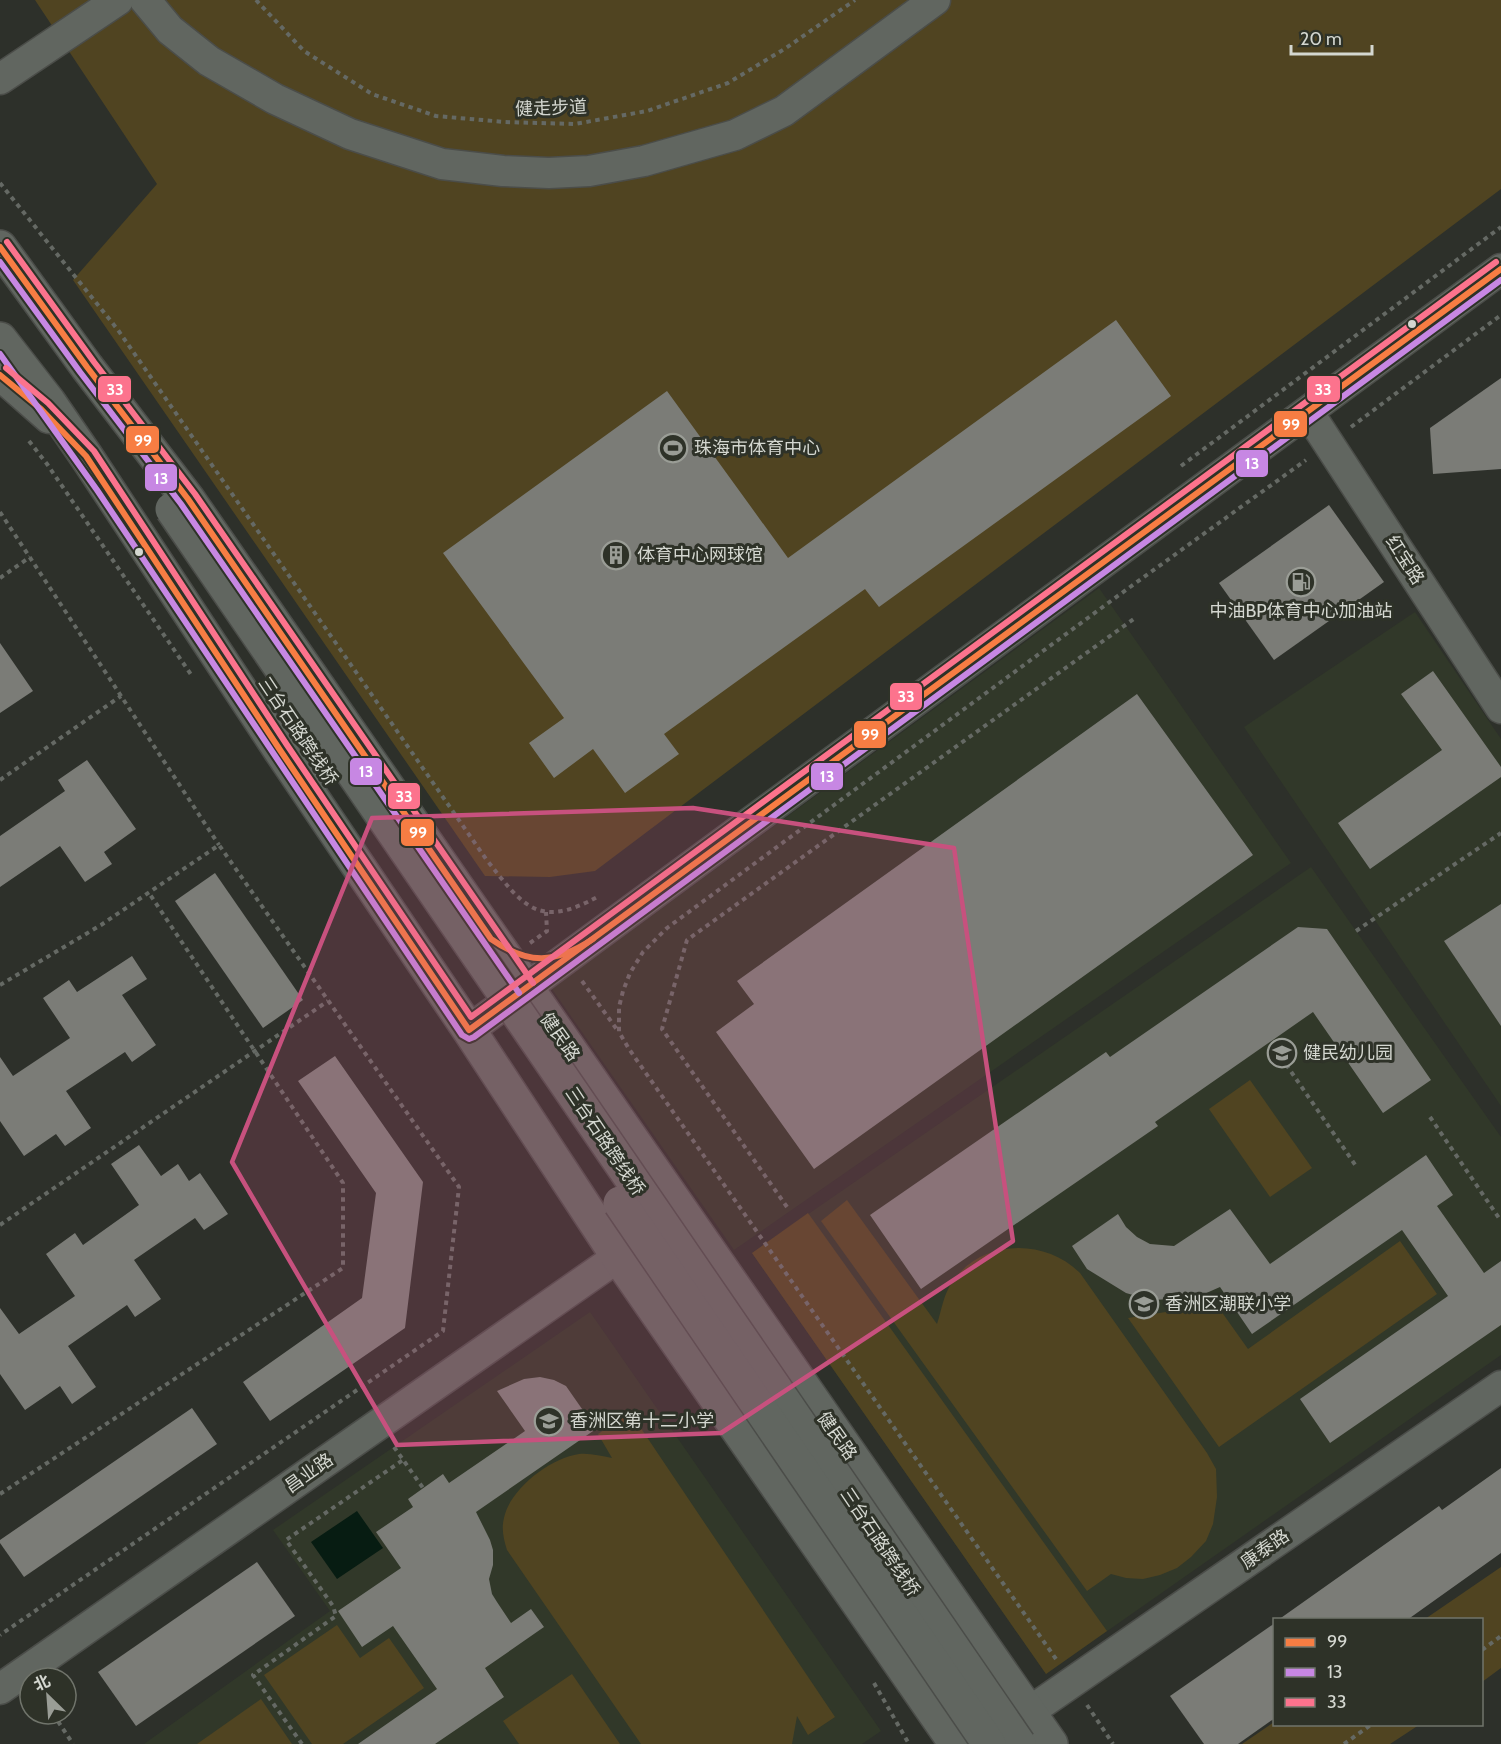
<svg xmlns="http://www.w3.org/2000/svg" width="1501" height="1744" font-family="Cabin,'Noto Sans SC',sans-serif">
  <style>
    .built { fill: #313829 }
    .green { fill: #504421 }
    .water { fill: #071c12 }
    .building { fill: #7b7c77 }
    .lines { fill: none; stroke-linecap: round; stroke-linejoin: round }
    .minor-casing { stroke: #4b4d49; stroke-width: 33 }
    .major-casing { stroke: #4b4d49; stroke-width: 36 }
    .path { stroke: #656964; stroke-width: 4; stroke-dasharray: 4.5 4.5; stroke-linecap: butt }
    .minor { stroke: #616660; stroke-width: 30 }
    .major { stroke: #616660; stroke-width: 33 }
    .major-bridge-casing { stroke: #4b4d49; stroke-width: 36; stroke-linecap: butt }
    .major-bridge { stroke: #616660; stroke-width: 33 }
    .bus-1-casing { stroke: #2e3228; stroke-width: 10 }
    .bus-2-casing { stroke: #2e3228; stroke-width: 10 }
    .bus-3-casing { stroke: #2e3228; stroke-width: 10 }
    .bus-1 { stroke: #f77d43; stroke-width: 6 }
    .bus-2 { stroke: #c787e3; stroke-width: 6 }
    .bus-3 { stroke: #fc738d; stroke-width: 6 }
    .marked { fill: #c7517e; fill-opacity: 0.2; stroke: #c7517e; stroke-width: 4.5; stroke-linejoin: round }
    .bus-dot { fill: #d4d7d0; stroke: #2e3228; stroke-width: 2 }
    .labels { text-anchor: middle; stroke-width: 6; stroke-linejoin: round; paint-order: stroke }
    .street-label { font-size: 18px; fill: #d4d7d0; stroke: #2e3228 }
    .poi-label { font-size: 18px; fill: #d4d7d0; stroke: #2e3228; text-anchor: start }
    .line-badge { stroke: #2e3228; stroke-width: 2 }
    .badge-label { font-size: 16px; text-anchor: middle; font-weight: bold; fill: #fff }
  </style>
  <rect width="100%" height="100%" fill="#2d302a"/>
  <g class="built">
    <path d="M 1099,588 L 1291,863 L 734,1250 L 552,989 Z"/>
    <path d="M 1415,612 L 1501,739 L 1501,1106 L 1244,727 Z"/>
    <path d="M 1311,867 L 1501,1137 L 1501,1355 L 1046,1674 L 752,1253 Z"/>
    <path d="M 590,1312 L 881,1731 L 862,1744 L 144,1744 L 330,1611 L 273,1530 Z"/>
  </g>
  <g class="green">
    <path d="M 35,0 L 1501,0 L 1501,189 L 595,871 L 550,877 L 485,876 L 73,280 L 157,184 Z"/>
    <path d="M 1250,1080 L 1312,1168 L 1270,1197 L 1209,1109 Z"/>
    <path d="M 847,1200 L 937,1324 C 942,1309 943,1295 953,1281 C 982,1239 1045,1238 1080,1273 L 1207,1453 L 1216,1469 L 1217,1497 L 1213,1524 L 1206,1541 L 1191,1557 L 1177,1568 L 1160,1575 L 1143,1579 L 1126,1578 L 1111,1574 L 1087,1591 L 821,1221 Z"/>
    <path d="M 808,1213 L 1107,1631 L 1046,1674 L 752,1253 Z"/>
    <path d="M 1400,1241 L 1437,1294 L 1219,1447 L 1128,1318 L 1216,1304 L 1248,1349 Z"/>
    <path d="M 630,1412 L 835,1717 L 808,1735 L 797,1716 L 792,1744 L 641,1744 L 507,1550 C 504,1540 501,1529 504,1518 C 510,1489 550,1458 579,1454 C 590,1453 601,1456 612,1458 L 598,1434 Z"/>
    <path d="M 1501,1567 L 1501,1668 L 1482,1682 L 1482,1620 L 1425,1619 Z"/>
    <path d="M 337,1625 L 360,1658 L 389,1638 L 424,1688 L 343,1744 L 312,1744 L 264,1675 Z"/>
    <path d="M 572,1674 L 620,1744 L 519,1744 L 503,1721 Z"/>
    <path d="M 261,1699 L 292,1744 L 197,1744 Z"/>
    <path d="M 1274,1722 L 1274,1724 L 1419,1725 L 1390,1744 L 1242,1744 Z"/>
  </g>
  <path class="water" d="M 357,1511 L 383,1548 L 337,1579 L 311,1542 Z"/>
  <g class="building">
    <path d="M 1116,320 L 1171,396 L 879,607 L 865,589 L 664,734 L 679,754 L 625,793 L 593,749 L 554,778 L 529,743 L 564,718 L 443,553 L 667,391 L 788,558 Z"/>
    <path d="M 1501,378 L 1501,469 L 1433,474 L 1430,428 Z"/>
    <path d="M 1329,505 L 1384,582 L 1274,660 L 1219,583 Z"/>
    <path d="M 0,643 L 33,691 L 0,713 Z"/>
    <path d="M 1433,671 L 1501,767 L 1501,777 L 1370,869 L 1338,823 L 1442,750 L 1401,694 Z"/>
    <path d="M 1137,694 L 1253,855 L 814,1169 L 716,1032 L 754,1004 L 737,981 Z"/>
    <path d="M 87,760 L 136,829 L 104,852 L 112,864 L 85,882 L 60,846 L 0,887 L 0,836 L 65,791 L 58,780 Z"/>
    <path d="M 215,873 L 303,1000 L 263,1028 L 175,901 Z"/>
    <path d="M 1501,904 L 1501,1026 L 1444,941 Z"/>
    <path d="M 1298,927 L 1327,929 L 1431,1080 L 1383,1113 L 1313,1012 L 1155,1122 L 1158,1126 L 921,1289 L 870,1215 L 1106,1052 L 1110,1057 Z"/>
    <path d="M 132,956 L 147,979 L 122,995 L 156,1045 L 132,1062 L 125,1052 L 66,1091 L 91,1128 L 65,1146 L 56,1134 L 24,1156 L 0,1121 L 0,1057 L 13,1076 L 70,1038 L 43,998 L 69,980 L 77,992 Z"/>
    <path d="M 335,1056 L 423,1182 L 405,1328 L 270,1421 L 243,1382 L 362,1298 L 376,1193 L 298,1081 Z"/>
    <path d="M 139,1145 L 161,1176 L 178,1164 L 189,1181 L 200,1173 L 228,1214 L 204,1230 L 195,1218 L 134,1260 L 161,1299 L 135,1317 L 127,1305 L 68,1346 L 96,1387 L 72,1404 L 60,1386 L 25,1410 L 0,1374 L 0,1308 L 19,1334 L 75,1296 L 46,1254 L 75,1233 L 83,1245 L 139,1205 L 111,1164 Z"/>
    <path d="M 1426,1155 L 1453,1195 L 1437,1206 L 1484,1273 L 1501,1261 L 1501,1325 L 1330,1443 L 1300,1399 L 1448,1296 L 1402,1230 L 1252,1334 L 1220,1287 L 1195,1298 L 1150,1300 L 1126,1293 L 1087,1269 L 1072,1246 L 1118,1214 L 1126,1227 L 1137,1237 L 1150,1244 L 1174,1246 L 1230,1209 L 1270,1264 Z"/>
    <path d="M 540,1377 L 554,1380 L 566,1386 L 596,1429 L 476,1512 L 490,1540 L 493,1550 L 493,1565 L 489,1579 L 492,1594 L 497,1602 L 511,1623 L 531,1609 L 544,1627 L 485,1668 L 504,1697 L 435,1744 L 358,1744 L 437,1689 L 393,1626 L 362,1647 L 338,1611 L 401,1568 L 376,1532 L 413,1507 L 408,1499 L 443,1474 L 449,1483 L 525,1431 L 497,1391 L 524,1379 Z"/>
    <path d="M 192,1408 L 217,1444 L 24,1577 L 0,1543 L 0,1540 Z"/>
    <path d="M 1501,1468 L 1501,1553 L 1407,1620 L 1278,1620 L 1439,1506 L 1442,1510 Z"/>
    <path d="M 257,1562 L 295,1616 L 136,1726 L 98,1672 Z"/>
    <path d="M 1275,1623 L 1275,1718 L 1238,1744 L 1204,1744 L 1170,1696 Z"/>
  </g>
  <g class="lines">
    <g class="minor-casing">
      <g id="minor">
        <path d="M 145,0 L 170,30 L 209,61 L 275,99 L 350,134 L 442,164 L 503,171 L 549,173 L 589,171 L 644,161 L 735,135 L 784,111 L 935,0"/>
        <path d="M 0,79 L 118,0"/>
        <path d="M 0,375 L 49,418"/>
        <path d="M 1308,412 L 1501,708"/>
        <path d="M 469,1030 L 1501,269"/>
        <path d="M 0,1689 L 618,1257"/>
        <path d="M 1029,1712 L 1501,1386"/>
      </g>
    </g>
    <g class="major-casing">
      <g id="major">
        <path d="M 0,247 L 87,367 L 188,499 L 1051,1744"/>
        <path d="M 0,339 L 49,402 L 86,456 L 280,750 L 469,1030 L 618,1257 L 956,1744"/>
      </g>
    </g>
    <g class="path">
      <path d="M 256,0 L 304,51 L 372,94 L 436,116 L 505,122 L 575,124 L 647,111 L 728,83 L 786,48 L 855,0"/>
      <path d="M 0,183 L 118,330 L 486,859 C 523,906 538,930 599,896"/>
      <path d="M 1351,427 L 1501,315"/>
      <path d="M 29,441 L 47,464 L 192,676"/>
      <path d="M 1181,466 L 1501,227"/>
      <path d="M 0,512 L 219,845"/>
      <path d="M 0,578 L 30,557"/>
      <path d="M 0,780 L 121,696"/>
      <path d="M 1356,931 L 1501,833"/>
      <path d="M 530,943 L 547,931 L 546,912"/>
      <path d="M 582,981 L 618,1031"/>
      <path d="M 0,985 L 101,925 L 219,845 L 459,1187 L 443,1331 L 0,1635"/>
      <path d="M 1281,1057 L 1356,1166"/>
      <path d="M 1430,1117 L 1501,1221"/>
      <path d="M 787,1207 L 662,1029 L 687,940 L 1135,618"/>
      <path d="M 0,1225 L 328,1001"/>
      <path d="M 394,1447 L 423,1488"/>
      <path d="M 0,1494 L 343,1268 L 343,1183 L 149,893"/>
      <path d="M 1482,1650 L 1501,1636"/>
      <path d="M 1056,1659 L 629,1049 L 619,1032 L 619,1007 L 623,991 L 630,973 L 643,952 L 667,928 L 1119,595 L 1306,460"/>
      <path d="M 874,1683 L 909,1744"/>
      <path d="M 1087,1705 L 1113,1744"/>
      <path d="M 53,1714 L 73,1744"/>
      <path d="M 302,1744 L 253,1675 L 336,1616 L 333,1606 L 286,1540 L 403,1460"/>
      <path d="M 1344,1744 L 1372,1724"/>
    </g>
    <use href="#minor" class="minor"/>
    <use href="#major" class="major"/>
    <g class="major-bridge-casing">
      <g id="major-bridge">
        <path d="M 172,509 L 1019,1744"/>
        <path d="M 620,1203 L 989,1744"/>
      </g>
    </g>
    <use href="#major-bridge" class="major-bridge"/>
    <g class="bus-1-casing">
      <g id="bus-1">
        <path d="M 0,247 L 87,367 L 188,499 L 491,939 C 528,965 555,964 593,939"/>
        <path d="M 0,375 L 41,409 L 86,456 L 280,750 L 469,1030 L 1501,269"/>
      </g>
    </g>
    <g class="bus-2-casing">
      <g id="bus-2">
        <path d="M 0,262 L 80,372 L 181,504 L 519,993"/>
        <path d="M 0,354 L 97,490 L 462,1035 L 469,1039 L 474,1037 L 1501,280"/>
      </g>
    </g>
    <g class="bus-3-casing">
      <g id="bus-3">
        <path d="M 7,242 L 94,362 L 195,494 L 533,983"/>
        <path d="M 6,368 L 48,403 L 94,451 L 287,745 L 471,1017 L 1496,262"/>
      </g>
    </g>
    <use href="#bus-1" class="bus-1"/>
    <use href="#bus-2" class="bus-2"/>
    <use href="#bus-3" class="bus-3"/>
  </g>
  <path class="marked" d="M 693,808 L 954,848 L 1013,1241 L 721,1433 L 397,1445 L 232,1162 L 372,818 Z"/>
  <defs>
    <g id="stadium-ring" transform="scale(1.5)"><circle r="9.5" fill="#2e3228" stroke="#9a9d96" stroke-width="1.5"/><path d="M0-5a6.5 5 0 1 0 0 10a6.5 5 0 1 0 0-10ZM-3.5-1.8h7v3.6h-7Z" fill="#9a9d96"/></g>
    <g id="building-ring" transform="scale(1.5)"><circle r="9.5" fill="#2e3228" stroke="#9a9d96" stroke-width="1.5"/><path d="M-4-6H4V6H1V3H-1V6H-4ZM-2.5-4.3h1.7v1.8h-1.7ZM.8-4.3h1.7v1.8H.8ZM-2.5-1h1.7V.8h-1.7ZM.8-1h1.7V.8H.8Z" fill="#9a9d96"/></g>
    <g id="fuel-ring" transform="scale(1.5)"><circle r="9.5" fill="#2e3228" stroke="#9a9d96" stroke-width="1.5"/><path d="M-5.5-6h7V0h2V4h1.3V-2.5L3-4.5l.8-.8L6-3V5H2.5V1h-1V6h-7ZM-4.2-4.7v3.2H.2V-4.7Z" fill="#9a9d96"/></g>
    <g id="school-ring" transform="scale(1.5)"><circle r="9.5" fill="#2e3228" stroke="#9a9d96" stroke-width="1.5"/><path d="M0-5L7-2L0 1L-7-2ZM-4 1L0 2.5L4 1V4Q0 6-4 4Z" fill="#9a9d96"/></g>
  </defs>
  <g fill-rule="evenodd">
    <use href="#stadium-ring" x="673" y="448"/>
    <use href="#building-ring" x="616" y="555"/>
    <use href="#fuel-ring" x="1301" y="582"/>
    <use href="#school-ring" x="1282" y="1053"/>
    <use href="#school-ring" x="1144" y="1304"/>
    <use href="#school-ring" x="549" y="1421"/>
  </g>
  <g class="bus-dot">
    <circle cx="1412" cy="324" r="5"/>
    <circle cx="139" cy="552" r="5"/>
  </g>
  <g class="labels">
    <g class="street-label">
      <text transform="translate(551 108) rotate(-2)" y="6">健走步道</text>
      <text transform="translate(1405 560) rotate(57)" y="6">红宝路</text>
      <text transform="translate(298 731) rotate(56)" y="6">三台石路跨线桥</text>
      <text transform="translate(560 1037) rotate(55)" y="6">健民路</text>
      <text transform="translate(605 1141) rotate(56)" y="6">三台石路跨线桥</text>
      <text transform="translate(837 1436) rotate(55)" y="6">健民路</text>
      <text transform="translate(309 1473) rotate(-35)" y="6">昌业路</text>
      <text transform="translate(880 1542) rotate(56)" y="6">三台石路跨线桥</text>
      <text transform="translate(1265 1549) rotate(-35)" y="6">康泰路</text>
    </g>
    <g class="poi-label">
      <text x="694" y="454">珠海市体育中心</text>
      <text x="637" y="561">体育中心网球馆</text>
      <text x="1301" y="617" text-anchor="middle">中油BP体育中心加油站</text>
      <text x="1303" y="1059">健民幼儿园</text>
      <text x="1165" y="1310">香洲区潮联小学</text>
      <text x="570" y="1427">香洲区第十二小学</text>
    </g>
  </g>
  <g class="line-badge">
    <rect x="97" y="375" width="35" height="28" rx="6" fill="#fc738d"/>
    <rect x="1306" y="375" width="35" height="28" rx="6" fill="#fc738d"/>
    <rect x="1273" y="410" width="35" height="28" rx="6" fill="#f77d43"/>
    <rect x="125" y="425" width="35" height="29" rx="6" fill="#f77d43"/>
    <rect x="1235" y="449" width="34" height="29" rx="6" fill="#c787e3"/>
    <rect x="144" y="463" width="34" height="29" rx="6" fill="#c787e3"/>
    <rect x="889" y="682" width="34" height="29" rx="6" fill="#fc738d"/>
    <rect x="853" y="720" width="34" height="29" rx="6" fill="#f77d43"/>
    <rect x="349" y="757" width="34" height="29" rx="6" fill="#c787e3"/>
    <rect x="810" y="762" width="34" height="29" rx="6" fill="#c787e3"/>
    <rect x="387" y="782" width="34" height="28" rx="6" fill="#fc738d"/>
    <rect x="400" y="818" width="35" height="29" rx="6" fill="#f77d43"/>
  </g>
  <g class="badge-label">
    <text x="115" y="395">33</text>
    <text x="1323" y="395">33</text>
    <text x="1291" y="430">99</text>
    <text x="143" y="446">99</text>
    <text x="1252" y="469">13</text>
    <text x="161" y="484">13</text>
    <text x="906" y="702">33</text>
    <text x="870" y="740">99</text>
    <text x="366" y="777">13</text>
    <text x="827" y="782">13</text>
    <text x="404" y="802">33</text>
    <text x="418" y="838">99</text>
  </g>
  <rect x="1273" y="1618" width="210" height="108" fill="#2e3228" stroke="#70746b" stroke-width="1.5"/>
  <rect x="1285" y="1638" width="30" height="9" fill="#f77d43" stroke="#70746b" stroke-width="1.5"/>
  <text x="1327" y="1648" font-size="18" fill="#d4d7d0">99</text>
  <rect x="1285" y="1668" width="30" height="9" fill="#c787e3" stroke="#70746b" stroke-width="1.5"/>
  <text x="1327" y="1678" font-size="18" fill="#d4d7d0">13</text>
  <rect x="1285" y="1698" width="30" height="9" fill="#fc738d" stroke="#70746b" stroke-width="1.5"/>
  <text x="1327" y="1708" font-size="18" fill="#d4d7d0">33</text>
  <g transform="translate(48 1696) rotate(335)"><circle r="28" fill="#2e3228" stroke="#70746b" stroke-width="1.5"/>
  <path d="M0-4.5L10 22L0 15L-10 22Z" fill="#9a9d96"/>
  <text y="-9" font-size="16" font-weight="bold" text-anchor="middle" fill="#d4d7d0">北</text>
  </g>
  <path d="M1291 45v9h81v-9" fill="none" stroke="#d4d7d0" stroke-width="3"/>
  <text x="1300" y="45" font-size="18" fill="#d4d7d0" stroke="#2e3228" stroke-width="4.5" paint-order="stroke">20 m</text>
</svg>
